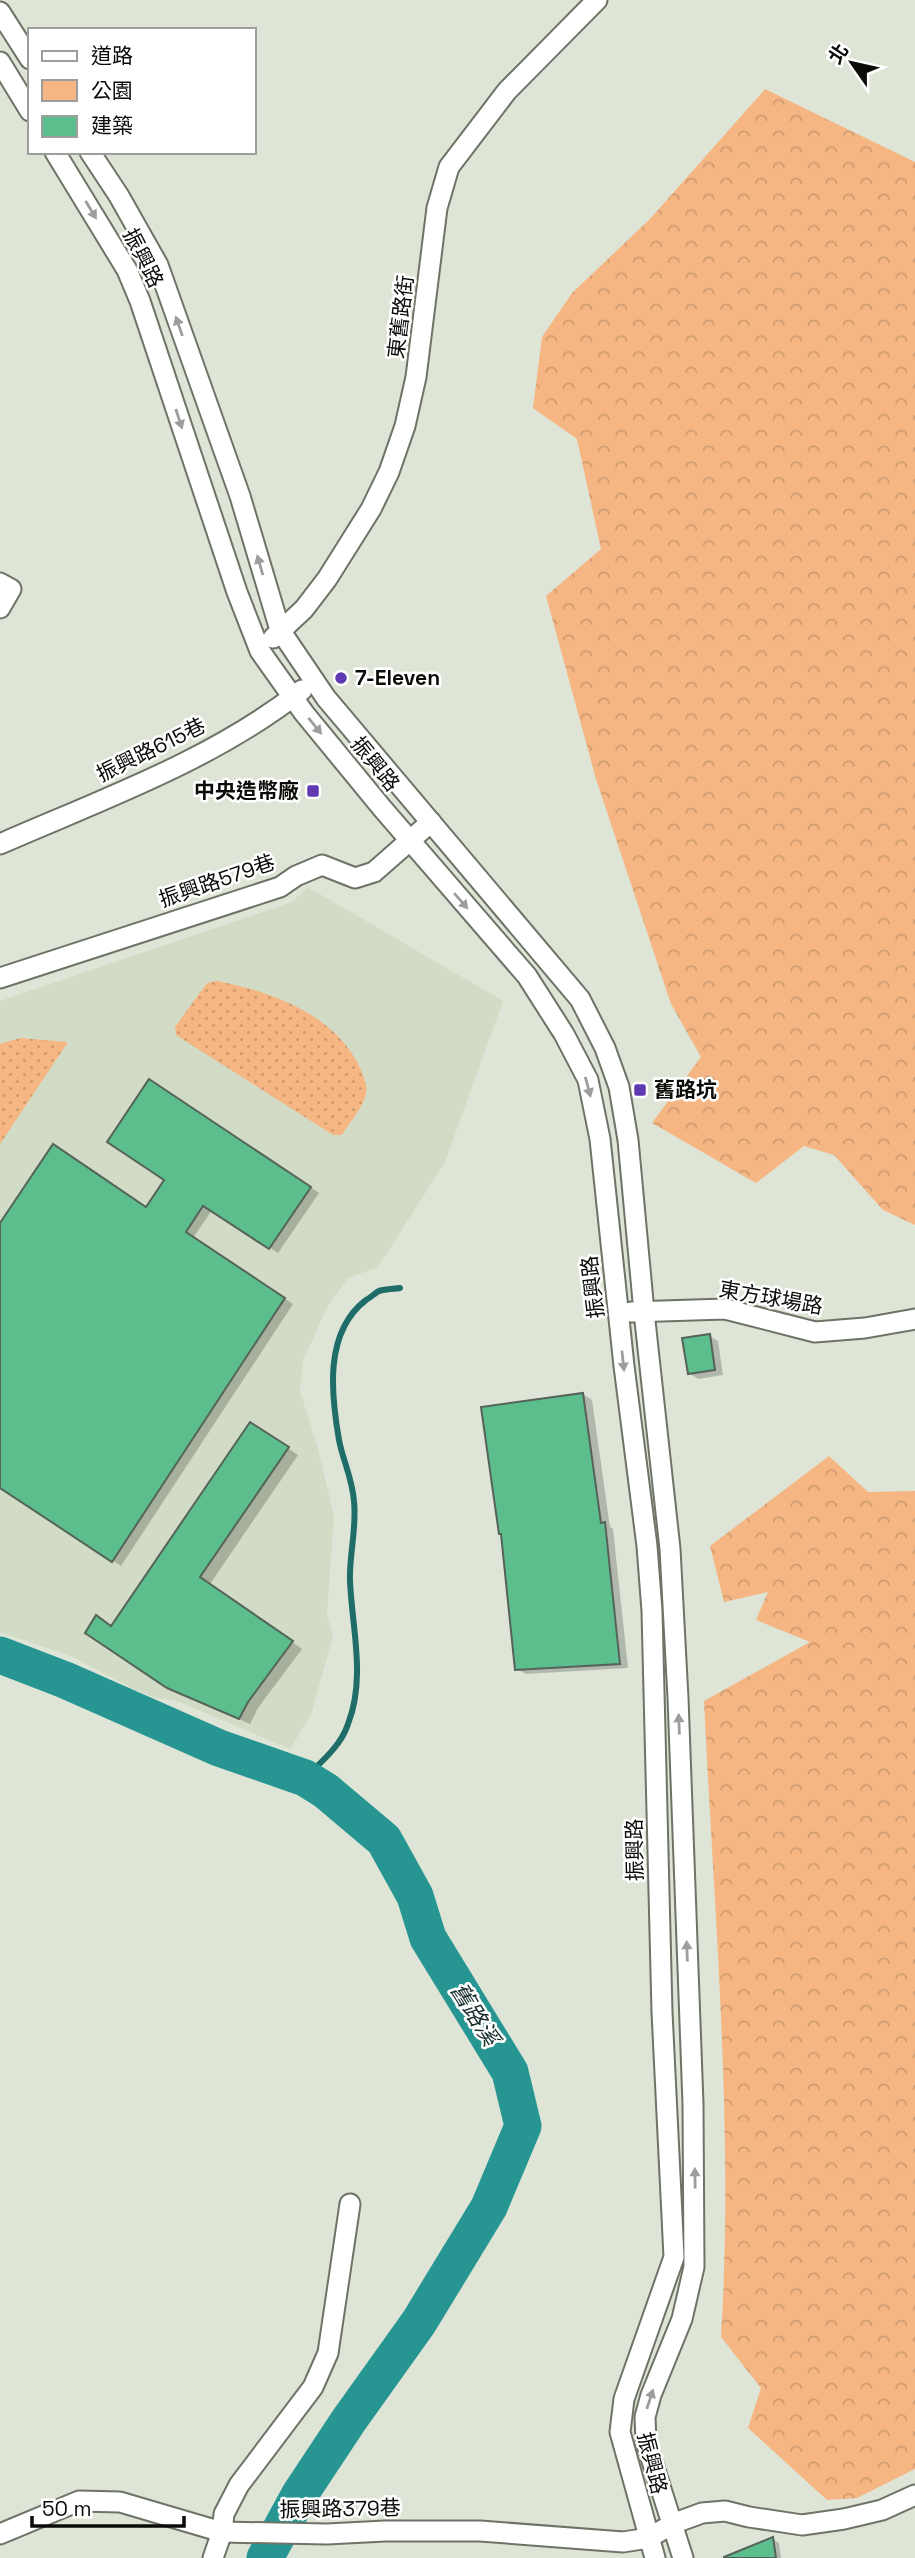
<svg xmlns="http://www.w3.org/2000/svg" width="915" height="2558" font-family="'Space Grotesk','Noto Sans TC',sans-serif">
  <style>
    .built { fill: #d1dbc5 }
    .green { fill: url(#green-dots) }
    .forest { fill: url(#forest-crowns) }
    .shadow { fill: #0003 }
    .lines { fill: none; stroke-linecap: round; stroke-linejoin: round }
    .stream { stroke: #1e6d69; stroke-width: 6 }
    .river { stroke: #279693; stroke-width: 37 }
    .building { fill: #5bbe8c; stroke: #55635b; stroke-width: 2 }
    .minor-casing { stroke: #6d7366; stroke-width: 23 }
    .minor { stroke: #fff; stroke-width: 19 }
    .oneway { fill: #9d9e9c }
    .poi-dot { fill: #5e39b1; stroke: #fff; stroke-width: 2.5 }
    .labels { text-anchor: middle; stroke-width: 5; stroke-linejoin: round; paint-order: stroke }
    .street-label { font-size: 21px; fill: #0a0c08; stroke: #fff }
    .poi-label { font-size: 21px; font-weight: bold; fill: #0a0c08; stroke: #fff; text-anchor: start }
    .water-label { font-size: 23px; font-style: italic; fill: #172e2d; stroke: #fff }
  </style>
  <defs>
    <pattern id="green-dots" width="8" height="8" patternUnits="userSpaceOnUse" patternTransform="scale(1.75)"><rect width="8" height="8" fill="#f5b683"/><path d="M2 2h.1M6 6h.1" fill="none" stroke="#d19b70" stroke-width="1.8" stroke-linecap="round"/></pattern>
    <pattern id="forest-crowns" width="20" height="18" patternUnits="userSpaceOnUse" patternTransform="scale(1.75)"><rect width="20" height="18" fill="#f5b683"/><path d="M2 6a3 3 0 1 1 6 0M12 15a3 3 0 1 1 6 0" fill="none" stroke="#d19b70"/></pattern>
  </defs>
  <rect width="100%" height="100%" fill="#dee5d6"/>
  <path class="built" d="M 308,887 L 503,1001 L 445,1162 L 378,1267 L 348,1278 L 326,1309 L 303,1361 L 300,1391 L 317,1445 L 334,1516 L 327,1614 L 333,1636 L 311,1715 L 290,1749 L 177,1701 L 157,1698 L 135,1690 L 73,1657 L 0,1632 L 0,1001 L 292,902 Z"/>
  <g class="green">
    <path d="M 217,981 C 270,991 335,1014 360,1068 C 363,1076 368,1084 366,1093 C 364,1107 349,1123 342,1135 L 333,1135 L 176,1035 L 175,1027 L 207,983 Z"/>
    <path d="M 20,1038 L 68,1042 L 0,1144 L 0,1044 Z"/>
  </g>
  <g class="forest">
    <path d="M 765,89 L 915,162 L 915,1225 L 883,1210 L 834,1155 L 804,1146 L 756,1183 L 652,1123 L 701,1057 L 671,1004 L 596,779 L 546,596 L 601,549 L 577,439 L 533,408 L 542,337 L 572,293 L 650,219 Z"/>
    <path d="M 829,1456 L 868,1492 L 915,1491 L 915,2469 L 857,2498 L 827,2500 L 748,2428 L 761,2388 L 721,2337 C 734,2127 714,1912 704,1701 L 810,1642 L 756,1620 L 768,1592 L 724,1602 L 710,1546 Z"/>
  </g>
  <g class="shadow">
    <path d="M 158,1086 L 319,1193 L 278,1253 L 212,1210 L 193,1238 L 293,1304 L 121,1566 L 0,1486 L 0,1226 L 147,1208 L 166,1180 Z"/>
    <path d="M 709,1336 L 718,1341 L 723,1375 L 698,1379 L 689,1373 Z"/>
    <path d="M 583,1394 L 592,1400 L 610,1527 L 613,1529 L 628,1668 L 526,1674 L 517,1669 Z"/>
    <path d="M 261,1430 L 298,1455 L 210,1584 L 302,1649 L 258,1708 L 250,1724 L 180,1693 L 112,1627 Z"/>
    <path d="M 773,2539 L 779,2543 L 781,2558 L 726,2558 Z"/>
  </g>
  <g class="lines">
    <path class="stream" d="M 305,1778 C 321,1762 341,1746 348,1724 C 366,1678 352,1628 350,1581 C 349,1555 357,1528 354,1501 C 352,1477 343,1461 339,1440 C 331,1394 324,1332 366,1300 C 370,1298 375,1293 379,1291 C 386,1289 394,1289 400,1288"/>
    <path class="river" d="M 0,1655 L 65,1680 L 219,1748 L 305,1778 L 326,1791 L 384,1840 L 415,1896 L 428,1938 L 510,2072 L 523,2126 L 489,2207 L 419,2322 L 349,2420 L 300,2494 L 265,2558"/>
  </g>
  <g class="building">
    <path d="M 149,1079 L 311,1187 L 269,1249 L 203,1206 L 186,1232 L 285,1298 L 112,1562 L 0,1488 L 0,1223 L 53,1144 L 146,1207 L 164,1180 L 107,1142 Z"/>
    <path d="M 710,1334 L 715,1370 L 688,1374 L 682,1338 Z"/>
    <path d="M 583,1393 L 601,1523 L 605,1522 L 620,1664 L 515,1670 L 501,1534 L 499,1534 L 481,1407 Z"/>
    <path d="M 250,1422 L 289,1447 L 200,1577 L 293,1641 L 248,1702 L 239,1719 L 167,1688 L 85,1633 L 96,1615 L 111,1626 Z"/>
    <path d="M 773,2537 L 776,2558 L 724,2558 L 724,2557 Z"/>
  </g>
  <g class="lines">
    <g class="minor-casing">
      <g id="minor">
        <path d="M 0,12 L 30,59"/>
        <path d="M 0,62 L 30,111"/>
        <path d="M 55,152 L 127,270 L 140,301 L 237,592 L 260,651 L 304,713 L 382,808 L 527,976 L 564,1034 L 588,1080 L 600,1139 L 624,1366 L 647,1546 L 652,1611 L 662,2012 L 674,2257 L 624,2399 L 620,2432 L 655,2558"/>
        <path d="M 90,152 L 119,196 L 158,265 L 240,496 L 280,630 L 326,698 L 580,999 L 605,1048 L 619,1087 L 628,1140 L 644,1312 L 670,1549 L 678,1698 L 693,2104 L 694,2267 L 682,2319 L 651,2395 L 645,2417 L 646,2442 L 683,2558"/>
        <path d="M 0,583 L 11,589 L 0,608"/>
        <path d="M 273,638 L 304,609 L 327,579 L 371,509 L 389,472 L 405,426 L 416,377 L 437,208 L 449,167 L 507,91 L 597,0"/>
        <path d="M 0,844 C 103,799 213,760 302,690"/>
        <path d="M 0,978 L 280,887 L 296,876 L 322,865 L 355,878 L 374,872 L 431,822"/>
        <path d="M 631,1312 L 725,1309 L 815,1332 L 865,1328 L 915,1319"/>
        <path d="M 0,2534 L 79,2501 L 120,2502 L 222,2532 L 327,2534 L 385,2531 L 480,2531 L 623,2542 L 649,2538 L 672,2524 L 702,2513 L 725,2511 L 749,2517 L 802,2525 L 844,2519 L 882,2510 L 915,2495"/>
        <path d="M 213,2558 L 222,2532 L 224,2514 L 239,2485 L 313,2387 L 328,2353 L 350,2204"/>
      </g>
    </g>
    <use href="#minor" class="minor"/>
  </g>
  <defs><path id="oneway-solid" d="M-6-.8H1V-3.2L6.5 0L1 3.2V.8H-6Z" transform="scale(1.75)"/></defs>
  <g class="oneway">
    <use href="#oneway-solid" transform="translate(91 210) rotate(59)"/>
    <use href="#oneway-solid" transform="translate(179 326) rotate(-109)"/>
    <use href="#oneway-solid" transform="translate(179 419) rotate(72)"/>
    <use href="#oneway-solid" transform="translate(260 565) rotate(-106)"/>
    <use href="#oneway-solid" transform="translate(315 726) rotate(51)"/>
    <use href="#oneway-solid" transform="translate(461 901) rotate(49)"/>
    <use href="#oneway-solid" transform="translate(588 1087) rotate(75)"/>
    <use href="#oneway-solid" transform="translate(623 1361) rotate(84)"/>
    <use href="#oneway-solid" transform="translate(679 1724) rotate(-92)"/>
    <use href="#oneway-solid" transform="translate(687 1951) rotate(-92)"/>
    <use href="#oneway-solid" transform="translate(695 2178) rotate(-91)"/>
    <use href="#oneway-solid" transform="translate(650 2399) rotate(-72)"/>
  </g>
  <g class="poi-dot">
    <circle cx="341" cy="678" r="7"/>
    <rect x="306" y="784" width="14" height="14" rx="3.5"/>
    <rect x="633" y="1083" width="14" height="14" rx="3.5"/>
  </g>
  <g class="labels">
    <g class="street-label">
      <text transform="translate(143 258) rotate(63)" y="7">振興路</text>
      <text transform="translate(401 317) rotate(-83)" y="7">東舊路街</text>
      <text transform="translate(151 750) rotate(-26)" y="7">振興路615巷</text>
      <text transform="translate(375 764) rotate(51)" y="7">振興路</text>
      <text transform="translate(217 881) rotate(-19)" y="7">振興路579巷</text>
      <text transform="translate(593 1287) rotate(-97)" y="7">振興路</text>
      <text transform="translate(771 1298) rotate(10)" y="7">東方球場路</text>
      <text transform="translate(635 1850) rotate(-91)" y="7">振興路</text>
      <text transform="translate(652 2463) rotate(76)" y="7">振興路</text>
      <text transform="translate(340 2509) rotate(-1)" y="7">振興路379巷</text>
    </g>
    <g class="poi-label">
      <text x="355" y="685">7-Eleven</text>
      <text x="299" y="798" text-anchor="end">中央造幣廠</text>
      <text x="654" y="1097">舊路坑</text>
    </g>
    <g class="water-label">
      <text transform="translate(475 2014) rotate(58)" y="8">舊路溪</text>
    </g>
  </g>
  <rect x="28" y="28" width="228" height="126" fill="#ffffff" stroke="#9d9e9c" stroke-width="2"/>
  <rect x="42" y="51" width="35" height="10" fill="#ffffff" stroke="#9d9e9c" stroke-width="2"/>
  <text x="91" y="63" font-size="21" fill="#0a0c08">道路</text>
  <rect x="42" y="80" width="35" height="21" fill="#f5b683" stroke="#9d9e9c" stroke-width="2"/>
  <text x="91" y="98" font-size="21" fill="#0a0c08">公園</text>
  <rect x="42" y="116" width="35" height="21" fill="#5bbe8c" stroke="#9d9e9c" stroke-width="2"/>
  <text x="91" y="133" font-size="21" fill="#0a0c08">建築</text>
  <g transform="translate(852 63) rotate(304)" stroke="#ffffff" stroke-width="5" paint-order="stroke">
  <path d="M0-5L12 26L0 18L-12 26Z" fill="#0a0c08"/>
  <text y="-10" font-size="19" font-weight="bold" text-anchor="middle" fill="#0a0c08">北</text>
  </g>
  <path d="M32 2516v10h152v-10" fill="none" stroke="#0a0c08" stroke-width="3.5"/>
  <text x="42" y="2516" font-size="21" fill="#0a0c08" stroke="#ffffff" stroke-width="5" paint-order="stroke">50 m</text>
</svg>
